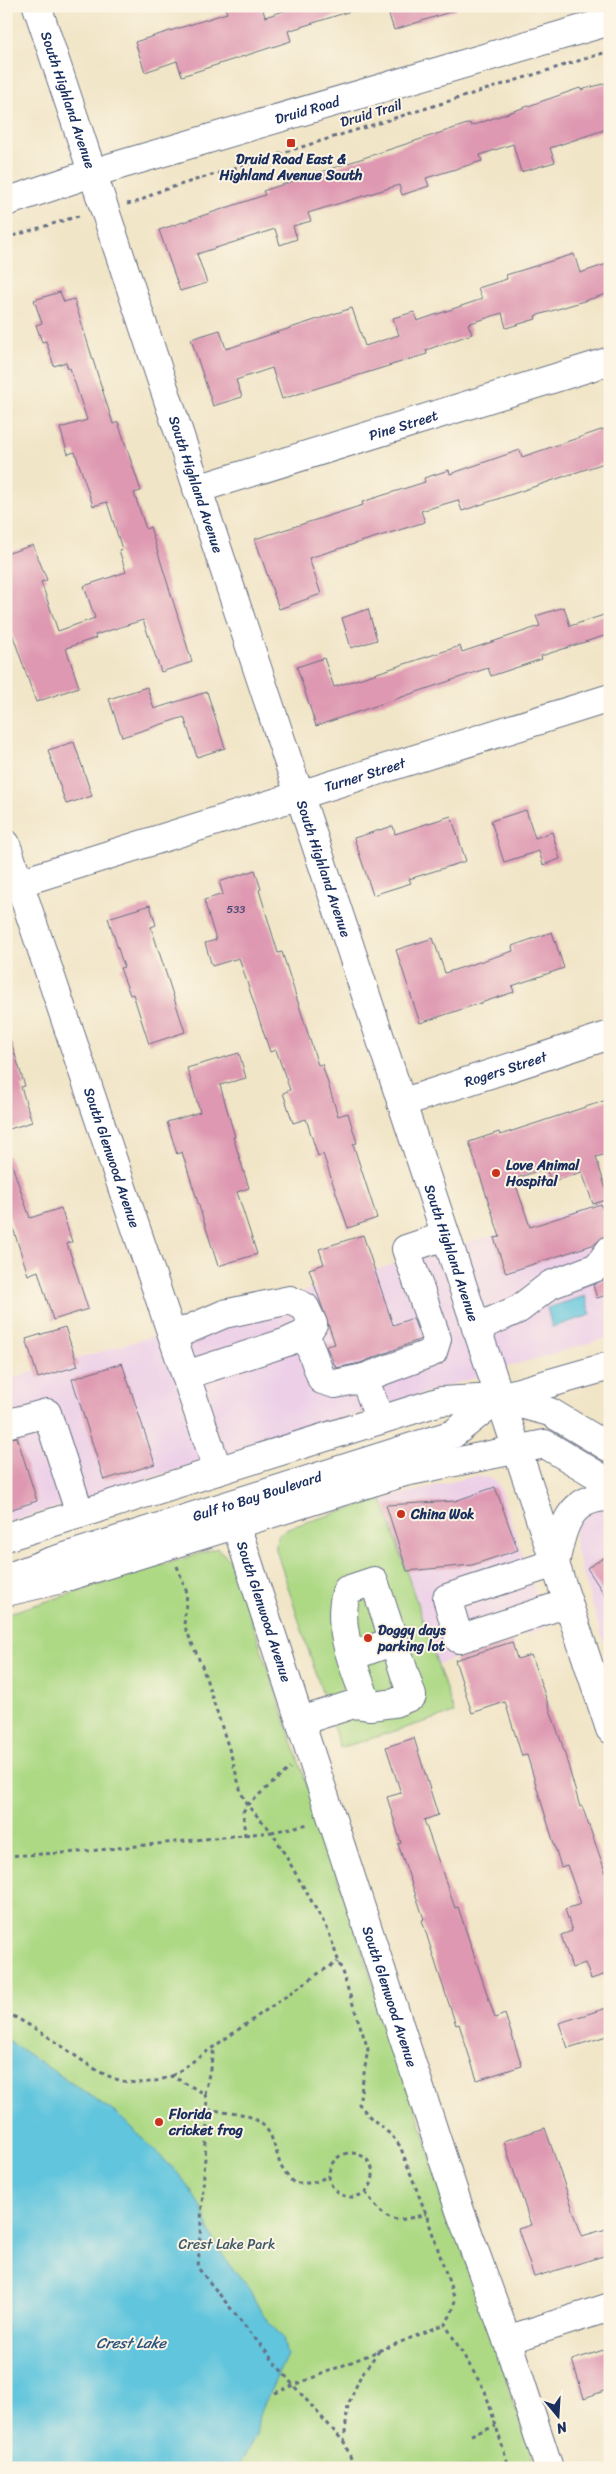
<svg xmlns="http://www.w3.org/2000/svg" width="616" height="2474" font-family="Sriracha,sans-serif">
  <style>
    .built { fill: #edd0e8 }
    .green { fill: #add985; stroke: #648472 }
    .water { fill: #60c5dd; stroke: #3e7a9e }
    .building { fill: #de98b1 }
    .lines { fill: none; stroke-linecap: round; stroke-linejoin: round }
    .minor-casing { stroke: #666f83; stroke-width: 30 }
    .major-casing { stroke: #666f83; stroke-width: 30 }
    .path { stroke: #666f83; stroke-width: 3; stroke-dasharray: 4 4; stroke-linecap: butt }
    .minor { stroke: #fff; stroke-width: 28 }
    .major { stroke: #fff; stroke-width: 28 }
    .poi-dot { fill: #c8321e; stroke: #fcf5e5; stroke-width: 2 }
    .labels { text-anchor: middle; stroke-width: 4; stroke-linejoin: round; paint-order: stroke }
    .number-label { font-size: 11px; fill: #4c4973 }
    .street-label { font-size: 14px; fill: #1b2f5e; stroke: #fcf5e5 }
    .poi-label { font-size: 14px; font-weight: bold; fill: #1b2f5e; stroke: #fcf5e5; text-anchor: start }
    .park-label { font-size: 14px; fill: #405a68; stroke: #fcf5e5 }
    .water-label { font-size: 15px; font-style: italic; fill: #2c547e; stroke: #fcf5e5 }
  </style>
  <rect width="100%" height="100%" fill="#fcf5e5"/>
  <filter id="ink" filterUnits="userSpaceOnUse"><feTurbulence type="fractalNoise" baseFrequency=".02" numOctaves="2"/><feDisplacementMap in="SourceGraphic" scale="10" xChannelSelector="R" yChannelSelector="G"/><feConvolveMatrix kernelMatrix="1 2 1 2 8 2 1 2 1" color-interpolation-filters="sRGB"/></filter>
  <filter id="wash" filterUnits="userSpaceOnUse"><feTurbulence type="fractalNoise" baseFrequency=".0096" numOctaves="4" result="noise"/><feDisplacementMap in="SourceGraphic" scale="20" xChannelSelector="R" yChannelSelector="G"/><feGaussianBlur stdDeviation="1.12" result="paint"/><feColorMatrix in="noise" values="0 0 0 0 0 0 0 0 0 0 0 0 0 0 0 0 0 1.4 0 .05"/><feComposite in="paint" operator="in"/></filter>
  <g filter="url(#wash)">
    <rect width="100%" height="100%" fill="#f1e5c7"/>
    <g class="built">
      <path d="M 610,1200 L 610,1337 L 501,1369 L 459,1245 Z"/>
      <path d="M 438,1251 L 480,1376 L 225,1455 L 182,1328 Z"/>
      <path d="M 160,1334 L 204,1461 L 6,1523 L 6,1380 Z"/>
      <path d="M 476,1476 L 489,1478 L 499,1485 L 547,1627 L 438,1664 L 382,1499 Z"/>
      <path d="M 598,1509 L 610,1509 L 610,1663 L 576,1551 L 575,1529 L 585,1516 Z"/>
    </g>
    <g class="green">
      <path d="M 382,1499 L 454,1713 L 340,1748 L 276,1550 C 275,1538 278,1534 288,1528 Z"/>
      <path d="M 217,1548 L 228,1558 L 235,1571 L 536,2468 L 6,2468 L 6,1614 Z"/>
    </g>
    <g class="water">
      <path d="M 585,1296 L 591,1315 L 552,1327 L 547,1308 Z"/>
      <path d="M 6,2039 L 117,2114 L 181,2176 L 201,2207 L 213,2240 L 230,2266 L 245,2282 L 263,2315 L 283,2338 L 287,2355 L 259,2415 L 256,2435 L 237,2468 L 6,2468 Z"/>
    </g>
    <g id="blocks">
      <g class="building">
        <path d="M 224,6 L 262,6 L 265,17 L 299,6 L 354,6 L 354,10 L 288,31 L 291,41 L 182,76 L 177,61 L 145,72 L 135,42 L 227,13 Z"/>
        <path d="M 386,6 L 456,6 L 456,10 L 394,30 Z"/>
        <path d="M 610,82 L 610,128 L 550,148 L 555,162 L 521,172 L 513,144 L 480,155 L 482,161 L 426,178 L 429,186 L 402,195 L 399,185 L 308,213 L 311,221 L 293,226 L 297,239 L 280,245 L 275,229 L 197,254 L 207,283 L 180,291 L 159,230 L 265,195 L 263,191 L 470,123 L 471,126 L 580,88 L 581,90 Z"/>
        <path d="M 574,254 L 580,273 L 610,263 L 610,293 L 535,316 L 536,319 L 506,328 L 502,313 L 468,324 L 472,334 L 426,350 L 427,354 L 282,399 L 272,368 L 236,380 L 242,397 L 213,406 L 191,339 L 220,330 L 226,349 L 352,308 L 365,346 L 399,335 L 393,318 L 414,312 L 417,321 L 482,299 L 478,288 L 507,279 L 506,275 Z"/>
        <path d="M 60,292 L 64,302 L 74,299 L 113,424 L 118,422 L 141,491 L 134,493 L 146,529 L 150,527 L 192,662 L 161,672 L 143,620 L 95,635 L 96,638 L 66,648 L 79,687 L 36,702 L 6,616 L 6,554 L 33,545 L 47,580 L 41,582 L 58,631 L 95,618 L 84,586 L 126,572 L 119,550 L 122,549 L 107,502 L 93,506 L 75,452 L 68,454 L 60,428 L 87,420 L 70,368 L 68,369 L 66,362 L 54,366 L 46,341 L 42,342 L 36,325 L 42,323 L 34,300 Z"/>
        <path d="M 610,427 L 610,461 L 462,511 L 458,500 L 421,511 L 425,522 L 309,558 L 321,594 L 279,609 L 255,539 L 363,505 L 362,502 L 425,482 L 424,478 L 449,470 L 450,474 L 520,450 L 522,457 Z"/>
        <path d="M 564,607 L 570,626 L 610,613 L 610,634 L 541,656 L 542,659 L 491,676 L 488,668 L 316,726 L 297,667 L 324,658 L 334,687 L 460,646 L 462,652 L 540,626 L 536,616 Z"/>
        <path d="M 368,609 L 377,640 L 351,648 L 342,618 Z"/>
        <path d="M 147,687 L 154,709 L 207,692 L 225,748 L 197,757 L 184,717 L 122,737 L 109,699 Z"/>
        <path d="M 74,742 L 92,796 L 66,804 L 48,750 Z"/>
        <path d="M 526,810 L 535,838 L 552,832 L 560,859 L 543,865 L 539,851 L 504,862 L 491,821 Z"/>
        <path d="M 451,816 L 466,861 L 409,879 L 411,883 L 373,895 L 354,838 L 393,826 L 395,834 Z"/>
        <path d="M 255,870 L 261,889 L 259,890 L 278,953 L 282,952 L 318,1065 L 322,1064 L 338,1116 L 348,1113 L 357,1143 L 353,1144 L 377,1218 L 348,1228 L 323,1154 L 318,1156 L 306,1119 L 293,1123 L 283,1093 L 290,1090 L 276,1050 L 270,1052 L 239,958 L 212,966 L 205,943 L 216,940 L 204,900 L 223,894 L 219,882 Z"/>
        <path d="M 150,905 L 156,925 L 151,927 L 185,1032 L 149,1044 L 133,994 L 130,995 L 120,968 L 124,967 L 108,918 Z"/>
        <path d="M 552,932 L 564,968 L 512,986 L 514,992 L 420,1023 L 396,950 L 433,938 L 445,973 L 513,951 L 512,946 Z"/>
        <path d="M 10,1039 L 25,1086 L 21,1087 L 32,1122 L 6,1130 L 6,1040 Z"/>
        <path d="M 239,1053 L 246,1078 L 220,1085 L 235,1137 L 233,1137 L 249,1188 L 237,1192 L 257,1254 L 218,1266 L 182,1152 L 177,1154 L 167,1122 L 200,1112 L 187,1068 Z"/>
        <path d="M 610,1099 L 610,1153 L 596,1157 L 609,1199 L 593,1204 L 582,1172 L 551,1182 L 546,1168 L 514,1179 L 530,1227 L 601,1204 L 610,1235 L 604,1236 L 595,1244 L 506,1273 L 494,1238 L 500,1237 L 469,1142 L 499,1132 L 500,1135 Z"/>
        <path d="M 6,1156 L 9,1156 L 30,1218 L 61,1208 L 72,1242 L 67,1243 L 88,1309 L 53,1320 L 38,1271 L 28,1275 L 6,1206 Z"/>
        <path d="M 363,1235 L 393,1325 L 413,1318 L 421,1339 L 360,1363 L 336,1368 L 326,1346 L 335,1344 L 309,1269 L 324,1264 L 319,1249 Z"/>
        <path d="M 610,1276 L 610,1294 L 597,1298 L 593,1285 Z"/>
        <path d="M 65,1327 L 78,1366 L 38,1378 L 26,1339 Z"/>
        <path d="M 122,1363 L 155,1464 L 104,1480 L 72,1379 Z"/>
        <path d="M 17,1437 L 37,1501 L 6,1511 L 6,1439 Z"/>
        <path d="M 495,1487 L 518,1550 L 472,1565 L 407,1571 L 386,1505 L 455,1501 Z"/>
        <path d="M 610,1554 L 610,1603 L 587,1568 Z"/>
        <path d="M 512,1642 L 517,1659 L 531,1655 L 562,1744 L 580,1807 L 582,1806 L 610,1885 L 610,1973 L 591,1979 L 585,1963 L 572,1968 L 561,1935 L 572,1931 L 565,1909 L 581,1904 L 567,1865 L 561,1867 L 527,1755 L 522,1756 L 505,1702 L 472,1713 L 455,1660 Z"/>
        <path d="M 414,1738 L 438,1815 L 424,1820 L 455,1908 L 458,1907 L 495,2018 L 505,2014 L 522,2066 L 477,2080 L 459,2024 L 456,2025 L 439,1974 L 422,1920 L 424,1919 L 398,1844 L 401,1843 L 387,1797 L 401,1793 L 386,1747 Z"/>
        <path d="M 610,2007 L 610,2035 L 568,2048 L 559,2023 Z"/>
        <path d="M 545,2128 L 582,2236 L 610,2228 L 610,2254 L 534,2277 L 518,2229 L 531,2225 L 504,2141 Z"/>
        <path d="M 610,2348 L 610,2389 L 584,2398 L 572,2360 Z"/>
      </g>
    </g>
  </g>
  <g filter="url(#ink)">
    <use href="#blocks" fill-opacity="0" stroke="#666f83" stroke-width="1"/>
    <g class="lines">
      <g class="minor-casing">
        <g id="minor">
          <path id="s1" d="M 37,6 L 610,1729"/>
          <path id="s2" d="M 6,202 L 92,173 L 610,21"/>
          <path id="s3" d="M 197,489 L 610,361"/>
          <path id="s4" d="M 6,844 L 218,1471"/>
          <path id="s5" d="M 6,887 L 610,698"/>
          <path id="s6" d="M 401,1103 L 610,1035"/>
          <path d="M 476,1328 L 519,1309 L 550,1285 L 597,1267 L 610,1250"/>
          <path d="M 305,1333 L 322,1380 L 335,1384 L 364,1378"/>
          <path d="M 173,1336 L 224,1314 L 290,1300 L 305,1307 L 313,1324 L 307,1333 L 287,1342 L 186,1375"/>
          <path d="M 498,1398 L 550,1412 L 610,1448"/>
          <path d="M 380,1420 L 364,1378 L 433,1352 L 437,1339 L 406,1249 L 445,1236"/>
          <path d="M 6,1424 L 47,1413 L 80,1514"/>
          <path id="s7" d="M 236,1525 L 459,2208 L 507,2340 L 549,2468"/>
          <path d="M 555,1563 L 447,1598 L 459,1639 L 568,1603"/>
          <path d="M 555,1563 C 563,1529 567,1497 610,1497"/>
          <path d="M 6,1592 L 57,1580 L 405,1472 L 545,1444 L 610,1483"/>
          <path d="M 352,1656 L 394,1641"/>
          <path d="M 301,1721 L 354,1704 L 372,1706 L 394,1703 L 412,1696 L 374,1581 L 347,1590 C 334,1627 356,1670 368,1706"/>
          <path d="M 507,2340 L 610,2307"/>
        </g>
      </g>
      <g class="major-casing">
        <g id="major">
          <path d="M 6,1537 L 441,1401 L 498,1398 L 610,1366"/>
          <path id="s8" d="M 6,1578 L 49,1562 L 453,1434 L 498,1398"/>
        </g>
      </g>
      <g class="path">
        <path d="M 127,204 L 140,201 L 157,192 L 610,51"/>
        <path d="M 6,238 L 82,215"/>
        <path d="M 603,1408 L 610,1414"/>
        <path d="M 177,1566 L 187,1593 L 184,1625 L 202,1666 L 231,1755 L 241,1792 L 247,1805 L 272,1832 L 309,1824"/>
        <path d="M 245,1836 L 243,1812 L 247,1805 L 290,1768"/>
        <path d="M 6,1856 L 79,1852 L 272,1832 L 328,1930 L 368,2049 L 359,2104 L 369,2116 L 391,2135 L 400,2146 L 426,2214 L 455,2300 L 452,2313 L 445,2324 L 485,2391 L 509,2468"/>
        <path d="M 6,2012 C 22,2021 38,2030 53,2040 C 94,2068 120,2096 172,2076 L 205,2094 L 208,2110 L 198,2268 L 293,2385 L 344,2442 L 355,2468"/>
        <path d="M 172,2076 L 322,1971 L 338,1962"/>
        <path d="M 205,2094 L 214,2048"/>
        <path d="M 208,2110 C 232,2112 262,2112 272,2139 C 280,2159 277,2167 294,2183 L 312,2183 L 329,2176"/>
        <circle cx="351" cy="2175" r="22"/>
        <path d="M 365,2192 C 389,2223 388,2224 426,2214"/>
        <path d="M 275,2393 L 445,2324"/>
        <path d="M 471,2435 L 496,2426"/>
        <path d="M 344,2442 L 348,2405 L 361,2375 L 379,2351"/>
      </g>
      <use href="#minor" class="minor"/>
      <use href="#major" class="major"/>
    </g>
  </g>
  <g class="poi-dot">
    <rect x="286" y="138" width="10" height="10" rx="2.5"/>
    <circle cx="496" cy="1173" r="5"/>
    <circle cx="401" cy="1514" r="5"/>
    <circle cx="368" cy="1638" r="5"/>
    <circle cx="159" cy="2122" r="5"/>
  </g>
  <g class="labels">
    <g class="number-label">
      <text x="236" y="913">533</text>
    </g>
    <g class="street-label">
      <text dy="5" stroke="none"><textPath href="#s1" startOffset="99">South Highland Avenue</textPath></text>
      <text dy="5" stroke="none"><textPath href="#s2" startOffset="315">Druid Road</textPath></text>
      <text transform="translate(371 113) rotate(-17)" y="5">Druid Trail</text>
      <text dy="5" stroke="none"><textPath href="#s3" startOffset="216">Pine Street</textPath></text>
      <text dy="5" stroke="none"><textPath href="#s1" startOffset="504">South Highland Avenue</textPath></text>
      <text dy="5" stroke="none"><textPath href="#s5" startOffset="376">Turner Street</textPath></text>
      <text dy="5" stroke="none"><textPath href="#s1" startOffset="909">South Highland Avenue</textPath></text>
      <text dy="5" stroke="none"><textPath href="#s6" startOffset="110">Rogers Street</textPath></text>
      <text dy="5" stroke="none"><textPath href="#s4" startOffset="331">South Glenwood Avenue</textPath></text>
      <text dy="5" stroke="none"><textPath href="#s1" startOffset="1314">South Highland Avenue</textPath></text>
      <text dy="5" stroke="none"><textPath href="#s8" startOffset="264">Gulf to Bay Boulevard</textPath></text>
      <text dy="5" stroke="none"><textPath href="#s7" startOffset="91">South Glenwood Avenue</textPath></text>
      <text dy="5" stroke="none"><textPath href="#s7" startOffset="496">South Glenwood Avenue</textPath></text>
    </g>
    <g class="poi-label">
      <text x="291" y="164" text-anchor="middle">Druid Road East &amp;<tspan x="291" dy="16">Highland Avenue South</tspan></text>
      <text x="506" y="1170">Love Animal<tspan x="506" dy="16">Hospital</tspan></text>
      <text x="411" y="1519">China Wok</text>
      <text x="378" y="1635">Doggy days<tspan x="378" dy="16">parking lot</tspan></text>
      <text x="169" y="2119">Florida<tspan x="169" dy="16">cricket frog</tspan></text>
    </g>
    <g class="park-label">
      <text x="227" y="2249">Crest Lake Park</text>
    </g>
    <g class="water-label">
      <text x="131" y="2348">Crest Lake</text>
    </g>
  </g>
  <rect width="616" height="2474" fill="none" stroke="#fcf5e5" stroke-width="25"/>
  <g transform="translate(558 2416) rotate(162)" stroke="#fcf5e5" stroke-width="4" paint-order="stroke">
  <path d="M0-4L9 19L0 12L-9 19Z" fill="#1b2f5e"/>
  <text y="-8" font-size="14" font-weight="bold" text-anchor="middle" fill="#1b2f5e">N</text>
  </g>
</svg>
